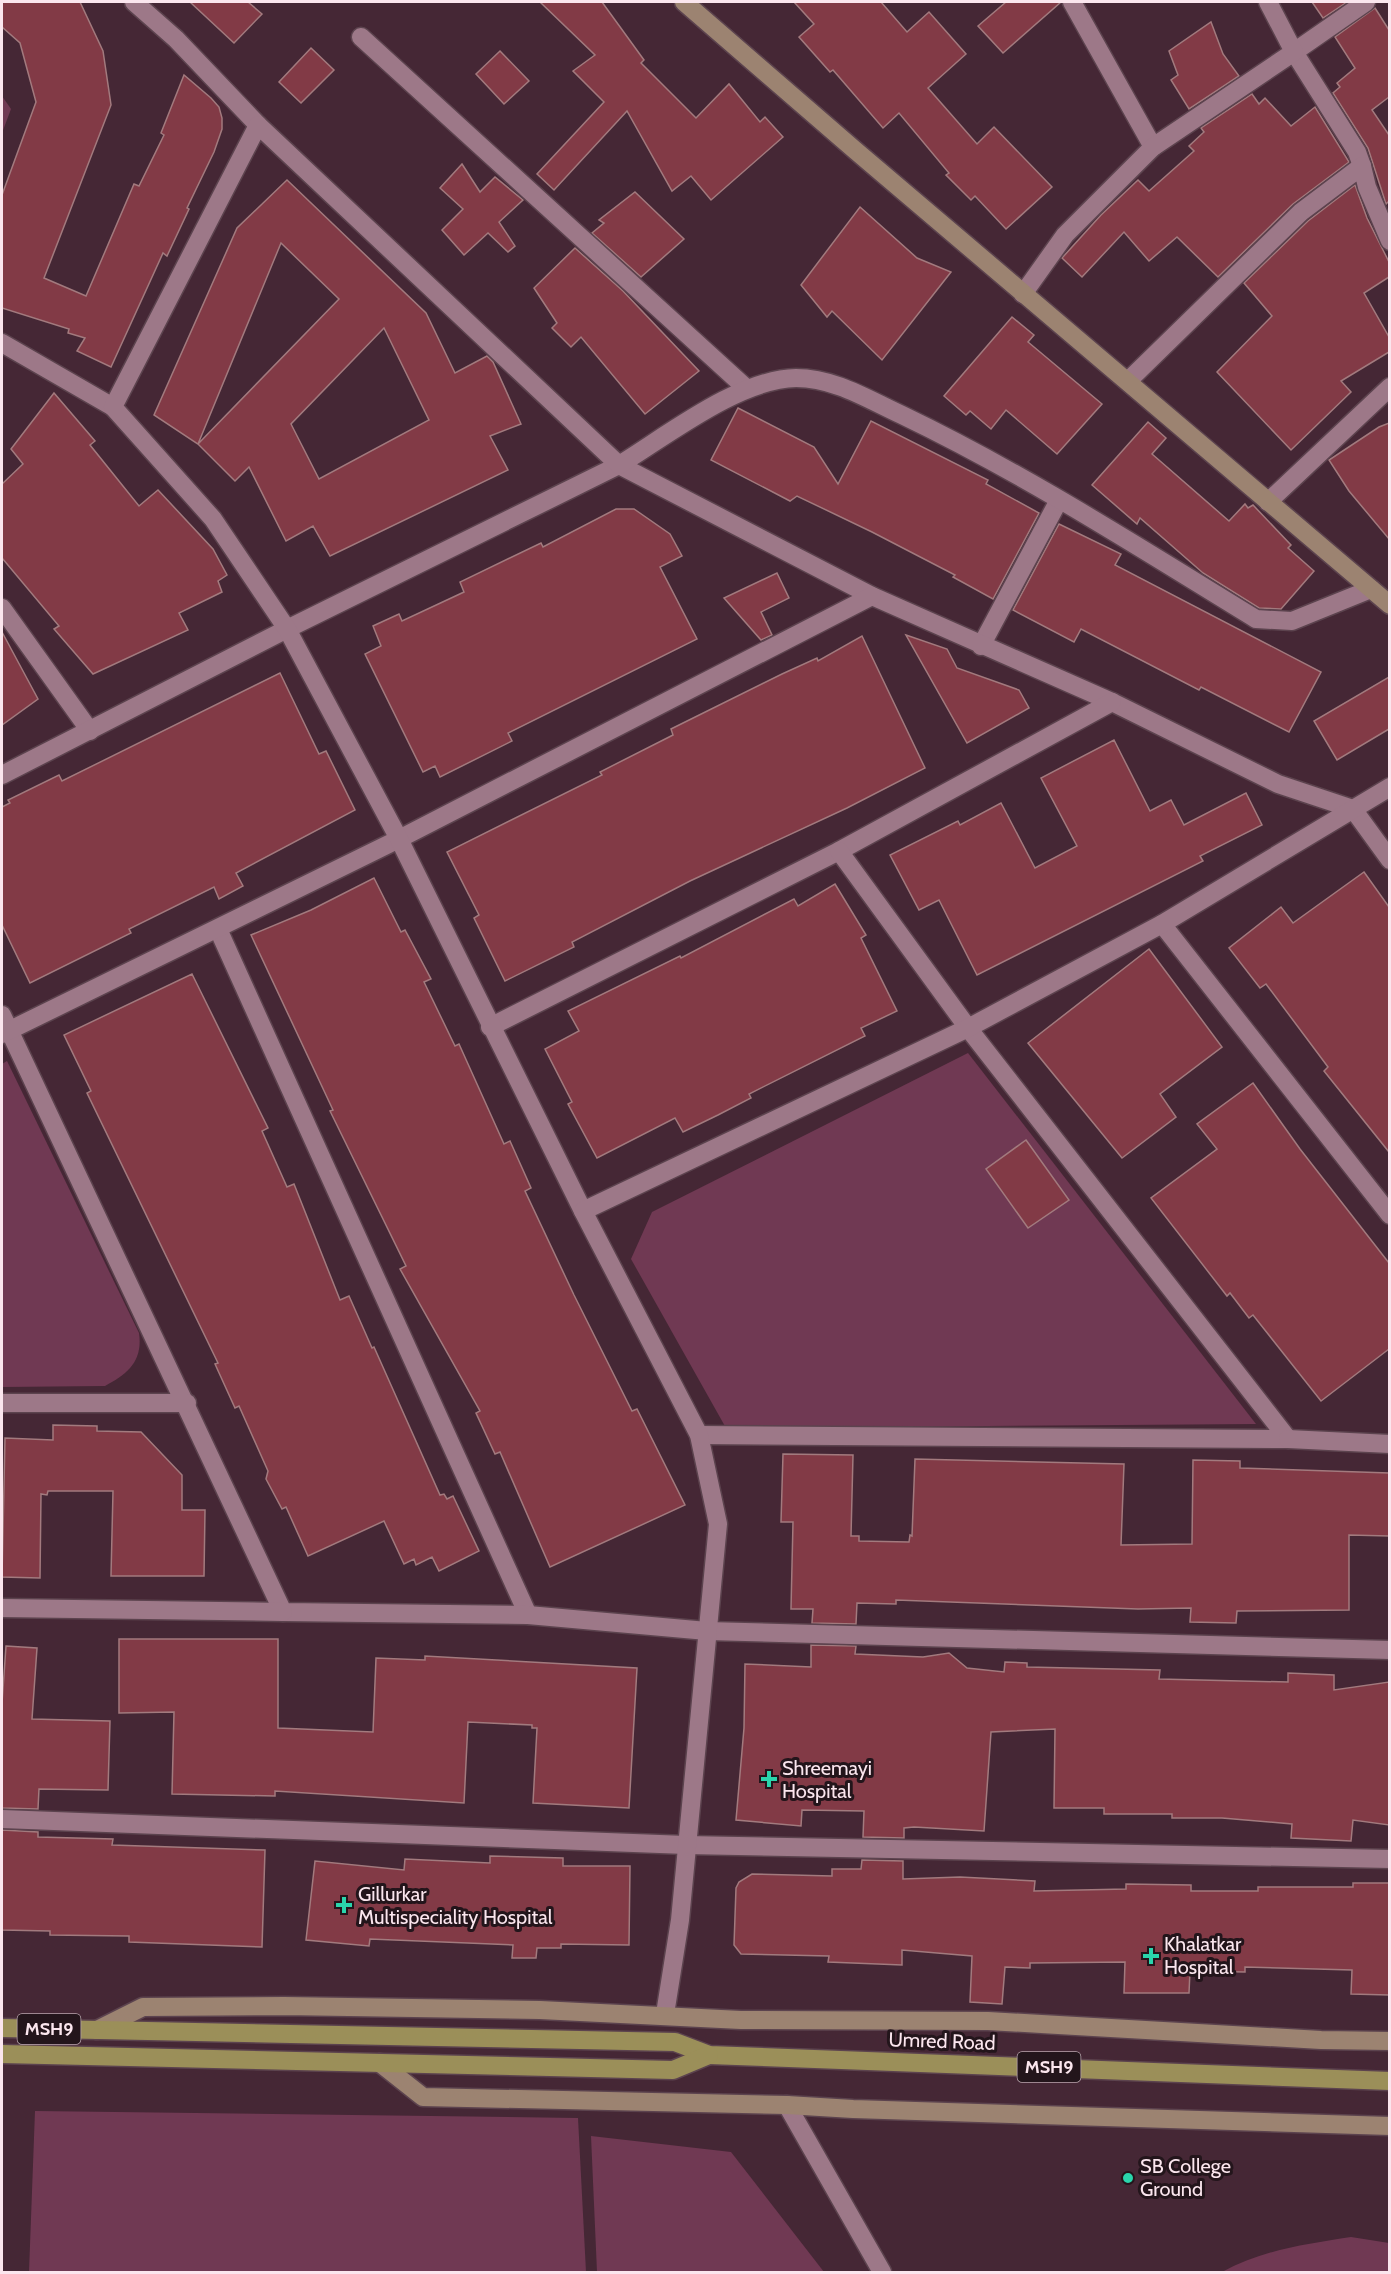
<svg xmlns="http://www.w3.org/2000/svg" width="1391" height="2274" font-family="Cabin,sans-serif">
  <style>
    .green { fill: #703953 }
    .building { fill: #823a46; stroke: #a27a7e; stroke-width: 1.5; fill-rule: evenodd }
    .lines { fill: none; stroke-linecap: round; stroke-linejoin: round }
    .lane-casing { stroke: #5c434e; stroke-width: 21 }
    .street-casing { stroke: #5c434e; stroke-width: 21 }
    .secondary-casing { stroke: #5c434e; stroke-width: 21 }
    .primary-casing { stroke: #5c434e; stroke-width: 21 }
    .lane { stroke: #9d7888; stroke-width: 18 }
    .street { stroke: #9d7888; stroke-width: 18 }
    .secondary { stroke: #9c8371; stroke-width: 18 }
    .primary { stroke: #9b8f59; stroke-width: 18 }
    .poi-dot { fill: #2ad5ac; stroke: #23151b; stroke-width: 2 }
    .labels { text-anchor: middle; stroke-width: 6; stroke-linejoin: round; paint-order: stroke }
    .shield { fill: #23151b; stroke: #baa7af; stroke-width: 1.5 }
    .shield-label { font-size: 18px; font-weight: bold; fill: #fbe6ee }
    .poi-label { font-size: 20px; fill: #fbe6ee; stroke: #23151b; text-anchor: start }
    .street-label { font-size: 20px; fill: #fbe6ee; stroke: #23151b }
  </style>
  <rect width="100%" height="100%" fill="#452735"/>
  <g class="green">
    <path d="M 2,96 L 11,109 L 2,133 Z"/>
    <path d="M 968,1053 L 1256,1424 L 726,1428 L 631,1259 L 652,1212 Z"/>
    <path d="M 7,1061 L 139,1333 C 143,1361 128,1374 105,1386 L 2,1387 L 2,1064 Z"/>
    <path d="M 35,2111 L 578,2118 L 586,2272 L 29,2272 Z"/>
    <path d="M 591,2136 L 731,2152 L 824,2272 L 597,2272 Z"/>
    <path d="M 1351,2237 L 1389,2243 L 1389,2272 L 1222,2272 C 1262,2250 1306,2244 1351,2237 Z"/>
  </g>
  <g class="building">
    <path d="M 2,2 L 80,2 L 103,51 L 111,105 L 44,278 L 86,296 L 134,184 L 139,186 L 164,135 L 161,133 L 184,75 L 211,98 L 219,107 L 222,118 L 222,129 L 214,152 L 187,208 L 189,209 L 167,256 L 163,253 L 111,367 L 77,351 L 85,338 L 68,333 L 69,329 L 2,308 L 2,195 L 36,102 L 20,43 L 2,27 Z"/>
    <path d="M 190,2 L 248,2 L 262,14 L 234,43 Z"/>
    <path d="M 540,2 L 602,2 L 644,60 L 641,63 L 696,118 L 729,84 L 760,122 L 765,117 L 783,137 L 711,200 L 691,176 L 672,191 L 627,111 L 554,190 L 537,174 L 604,102 L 573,71 L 595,55 Z"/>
    <path d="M 794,2 L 881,2 L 907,32 L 929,12 L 966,54 L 928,88 L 977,144 L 994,127 L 1052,187 L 1006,229 L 975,196 L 971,200 L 946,175 L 949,173 L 899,113 L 883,128 L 833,70 L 830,72 L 799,37 L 814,24 Z"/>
    <path d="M 1006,2 L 1061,2 L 1003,53 L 978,26 Z"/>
    <path d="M 1312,2 L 1347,2 L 1323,18 Z"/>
    <path d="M 1375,8 L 1389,30 L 1389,97 L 1372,110 L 1389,135 L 1389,201 L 1386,204 L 1368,148 L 1333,93 L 1340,87 L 1337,83 L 1355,68 L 1335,37 Z"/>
    <path d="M 1211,22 L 1223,54 L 1239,76 L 1189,109 L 1171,80 L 1178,75 L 1169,51 Z"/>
    <path d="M 311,48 L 334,70 L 301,103 L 279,82 Z"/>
    <path d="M 500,51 L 529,81 L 504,104 L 476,74 Z"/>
    <path d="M 1252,94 L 1259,104 L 1265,98 L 1291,126 L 1315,107 L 1349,162 L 1293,204 L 1218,277 L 1177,237 L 1149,261 L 1124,232 L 1082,277 L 1062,258 L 1101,215 L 1138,180 L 1149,191 L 1194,151 L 1189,146 L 1204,132 L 1201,128 Z"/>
    <path d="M 462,164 L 480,192 L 495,177 L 523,200 L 499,222 L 515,246 L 508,252 L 488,233 L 464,255 L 442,230 L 463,209 L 440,188 Z"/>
    <path d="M 287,180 L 426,313 L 455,373 L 487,356 L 493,362 L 521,424 L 490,436 L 508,470 L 330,556 L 313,526 L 286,541 L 249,467 L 235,481 L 198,444 L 154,415 L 237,228 ZM 281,243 L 339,299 L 198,444 ZM 384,328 L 429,420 L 319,479 L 291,424 Z"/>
    <path d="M 1355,185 L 1367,218 L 1389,262 L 1389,277 L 1364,293 L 1389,337 L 1389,352 L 1341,381 L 1351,392 L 1291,450 L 1217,372 L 1272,316 L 1244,283 L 1308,221 Z"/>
    <path d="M 635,192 L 684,239 L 641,277 L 592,233 L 604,223 L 599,220 Z"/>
    <path d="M 860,207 L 917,258 L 951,272 L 882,360 L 832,311 L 827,317 L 801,285 Z"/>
    <path d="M 575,248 L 623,291 L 699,371 L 645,414 L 581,337 L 571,347 L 552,328 L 557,323 L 534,288 Z"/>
    <path d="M 1012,317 L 1034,335 L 1028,342 L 1102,404 L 1057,454 L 1006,410 L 991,429 L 970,411 L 966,415 L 944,396 Z"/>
    <path d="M 54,393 L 95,441 L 90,445 L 139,506 L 158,490 L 213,549 L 227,575 L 218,581 L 222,592 L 179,613 L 188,630 L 93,674 L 54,629 L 59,626 L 2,558 L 2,484 L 23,464 L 11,449 Z"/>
    <path d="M 738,408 L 814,447 L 838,484 L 871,421 L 988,480 L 986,484 L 1039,513 L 993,599 L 953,577 L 955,575 L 872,532 L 797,496 L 790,501 L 711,460 Z"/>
    <path d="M 1148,422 L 1166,438 L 1152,454 L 1229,521 L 1245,504 L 1248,508 L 1253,505 L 1291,545 L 1288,548 L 1314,571 L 1281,609 L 1259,608 L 1203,573 L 1140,518 L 1137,524 L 1092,485 Z"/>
    <path d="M 1389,423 L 1389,539 L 1349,491 L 1329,460 L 1379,427 Z"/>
    <path d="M 616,509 L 634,509 L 670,534 L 682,556 L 660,567 L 697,639 L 508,733 L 512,741 L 440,777 L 435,766 L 423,772 L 365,654 L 381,646 L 373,626 L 399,614 L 402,621 L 464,592 L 460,582 L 541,543 L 543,547 Z"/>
    <path d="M 1059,524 L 1121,554 L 1115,565 L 1321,672 L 1289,732 L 1201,687 L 1199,690 L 1081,629 L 1074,642 L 1013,610 Z"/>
    <path d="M 777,573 L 789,598 L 761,612 L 772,635 L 761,640 L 724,598 Z"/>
    <path d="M 2,632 L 38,699 L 2,725 Z"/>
    <path d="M 906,635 L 947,649 L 957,668 L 1019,690 L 1029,708 L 967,743 Z"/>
    <path d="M 862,636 L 925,768 L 847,808 L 690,881 L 572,942 L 574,947 L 505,981 L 474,918 L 479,915 L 447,852 L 602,775 L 600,772 L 673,735 L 671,729 L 782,674 L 817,658 L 818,661 Z"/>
    <path d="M 280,673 L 319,754 L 326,751 L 355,810 L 236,873 L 243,886 L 219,899 L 214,887 L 129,929 L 131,933 L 30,983 L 2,925 L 2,807 L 10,803 L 8,800 L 59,775 L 62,781 Z"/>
    <path d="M 1389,677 L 1389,729 L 1337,760 L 1314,721 Z"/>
    <path d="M 1114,740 L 1150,811 L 1171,800 L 1184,825 L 1246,793 L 1262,825 L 1200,856 L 1203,861 L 977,975 L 939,900 L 919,910 L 890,855 L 958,821 L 960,825 L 1001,803 L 1035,868 L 1077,846 L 1041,778 Z"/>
    <path d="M 1364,872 L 1389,907 L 1389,1152 L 1324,1071 L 1328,1067 L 1266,984 L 1260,988 L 1229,948 L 1281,907 L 1293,923 Z"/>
    <path d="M 374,878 L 401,932 L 405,930 L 431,979 L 424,982 L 455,1046 L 459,1044 L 504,1144 L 510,1141 L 531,1188 L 525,1191 L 574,1295 L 632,1411 L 637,1409 L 685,1505 L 550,1567 L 500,1452 L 495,1454 L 476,1413 L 480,1411 L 400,1269 L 406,1266 L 330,1111 L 333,1110 L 251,935 L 311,910 Z"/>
    <path d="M 835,884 L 866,935 L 861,938 L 897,1011 L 861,1028 L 865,1036 L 749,1094 L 751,1098 L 718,1115 L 683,1132 L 675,1118 L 597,1158 L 568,1104 L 572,1102 L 545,1049 L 579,1031 L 568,1011 L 680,956 L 681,958 L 794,899 L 798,906 Z"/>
    <path d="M 1149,949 L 1222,1047 L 1160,1094 L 1176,1117 L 1122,1158 L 1028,1043 Z"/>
    <path d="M 192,974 L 268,1128 L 262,1131 L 287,1187 L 294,1184 L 340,1300 L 349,1296 L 372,1348 L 374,1347 L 440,1495 L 444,1494 L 447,1499 L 453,1496 L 479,1551 L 439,1571 L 432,1557 L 416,1565 L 414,1559 L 404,1564 L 384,1521 L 308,1556 L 286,1507 L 282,1509 L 266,1479 L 268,1471 L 239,1406 L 235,1408 L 215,1364 L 218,1363 L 87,1093 L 91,1091 L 64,1035 Z"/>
    <path d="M 1253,1083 L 1300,1149 L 1389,1263 L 1389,1349 L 1321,1401 L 1253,1315 L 1249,1318 L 1230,1293 L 1227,1296 L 1151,1198 L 1217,1149 L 1197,1124 Z"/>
    <path d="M 1026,1140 L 1069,1200 L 1028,1228 L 986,1169 Z"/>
    <path d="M 53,1425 L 97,1426 L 97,1431 L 141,1432 L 182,1475 L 182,1510 L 205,1510 L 204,1576 L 111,1576 L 113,1491 L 48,1491 L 47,1495 L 41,1494 L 40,1578 L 2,1577 L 5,1438 L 53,1440 Z"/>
    <path d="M 783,1454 L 853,1455 L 851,1536 L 859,1536 L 859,1541 L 909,1542 L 910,1535 L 912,1536 L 915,1459 L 1124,1464 L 1121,1545 L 1192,1544 L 1193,1460 L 1240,1461 L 1240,1468 L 1389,1473 L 1389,1536 L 1349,1535 L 1349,1610 L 1237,1611 L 1236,1623 L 1190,1622 L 1191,1608 L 1138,1609 L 896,1600 L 896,1604 L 857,1603 L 856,1624 L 812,1623 L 813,1609 L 791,1609 L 793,1522 L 781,1522 Z"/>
    <path d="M 119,1639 L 278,1639 L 278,1728 L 373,1732 L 376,1658 L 425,1660 L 425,1656 L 637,1668 L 629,1808 L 533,1803 L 537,1728 L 532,1728 L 532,1725 L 468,1722 L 464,1803 L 275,1791 L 275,1796 L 172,1794 L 174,1712 L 119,1713 Z"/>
    <path d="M 811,1645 L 856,1646 L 855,1654 L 923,1657 L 949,1653 L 967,1668 L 1004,1672 L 1005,1662 L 1027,1663 L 1027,1667 L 1160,1670 L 1159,1679 L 1288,1682 L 1288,1673 L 1334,1675 L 1334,1690 L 1389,1682 L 1389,1825 L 1353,1820 L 1351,1841 L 1291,1838 L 1292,1824 L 1222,1818 L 1172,1818 L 1172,1814 L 1104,1814 L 1104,1808 L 1054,1808 L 1055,1729 L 991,1732 L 984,1831 L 914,1827 L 904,1828 L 904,1838 L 863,1837 L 864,1811 L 802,1810 L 801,1826 L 736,1820 L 744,1728 L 745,1664 L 811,1667 Z"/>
    <path d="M 6,1646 L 37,1648 L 32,1719 L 110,1721 L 108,1790 L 39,1789 L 38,1809 L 2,1808 L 2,1703 Z"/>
    <path d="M 2,1830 L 38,1832 L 38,1837 L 113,1839 L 112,1845 L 265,1850 L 262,1947 L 129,1942 L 129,1936 L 50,1935 L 50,1931 L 2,1930 Z"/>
    <path d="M 490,1856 L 563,1858 L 563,1866 L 630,1866 L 629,1945 L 561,1944 L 561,1948 L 537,1948 L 536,1958 L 512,1958 L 513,1945 L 370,1939 L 369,1946 L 306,1940 L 315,1861 L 404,1870 L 405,1859 L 490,1863 Z"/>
    <path d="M 862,1860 L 903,1861 L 903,1879 L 960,1877 L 1035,1881 L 1034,1891 L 1126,1889 L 1126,1884 L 1191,1885 L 1191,1891 L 1258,1891 L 1258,1887 L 1353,1887 L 1353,1883 L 1389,1883 L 1389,1995 L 1351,1994 L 1352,1970 L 1245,1967 L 1245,1972 L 1190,1971 L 1189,1993 L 1124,1993 L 1125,1962 L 1030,1963 L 1030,1968 L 1005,1967 L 1002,2004 L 970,2002 L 972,1956 L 902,1950 L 902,1965 L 828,1962 L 829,1956 L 741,1954 L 734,1945 L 736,1888 L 739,1882 L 752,1874 L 832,1876 L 832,1869 L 861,1869 Z"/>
  </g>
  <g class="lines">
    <g class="lane-casing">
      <path id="lane" d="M 787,2105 L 882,2272"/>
    </g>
    <g class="street-casing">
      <g id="street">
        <path d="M 134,2 L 176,39 L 258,125"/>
        <path d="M 1072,2 L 1153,147"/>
        <path d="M 361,37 L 746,388"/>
        <path d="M 1362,166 L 1357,152 L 1294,52 L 1366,2"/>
        <path d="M 1023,294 L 1065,235 L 1153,147 L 1294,52 L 1268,2"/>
        <path d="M 2,343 L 113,407"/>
        <path d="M 1128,381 L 1301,212 L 1362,166 L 1367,187 L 1390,241"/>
        <path d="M 1268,502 L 1390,387"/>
        <path d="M 2,608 L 90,731"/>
        <path d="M 981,646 L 1059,500"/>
        <path d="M 2,775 L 287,629 L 619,465 L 872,596 L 1112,702 L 1278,784 L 1353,809 L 1390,860"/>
        <path d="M 1162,924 L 1390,1215"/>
        <path d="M 218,929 L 528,1615"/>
        <path d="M 2,1015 L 283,1612 L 528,1615 L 707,1631 L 1390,1650"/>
        <path d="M 490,1027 L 839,851 L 1112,702"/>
        <path d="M 2,1034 L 399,839 L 872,596"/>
        <path d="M 583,1211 L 399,839 L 287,629 L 213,519 L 113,407 L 258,125 L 619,465 C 668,435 739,379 796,378 C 835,378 869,400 902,415 C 1025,474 1140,548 1256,619 L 1292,621 L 1371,589"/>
        <path d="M 2,1403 L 187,1403"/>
        <path d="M 699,1435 L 1288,1439 L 968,1028 L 839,851"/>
        <path d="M 1288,1439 L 1390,1444"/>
        <path d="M 2,1608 L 283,1612"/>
        <path d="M 2,1819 L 686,1845 L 1390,1859"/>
        <path d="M 665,2014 L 680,1920 L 718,1524 L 699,1435 L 583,1211 L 968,1028 L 1162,924 L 1390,787"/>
      </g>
    </g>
    <g class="secondary-casing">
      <g id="secondary">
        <path d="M 684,2 L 856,151 L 1390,605"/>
        <path d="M 97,2030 L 143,2007 L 284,2006 L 540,2010 L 741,2020 L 988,2021 L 1321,2040 L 1390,2041"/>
        <path d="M 380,2063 L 423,2097 L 787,2105 L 853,2109 L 1390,2126"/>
      </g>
    </g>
    <g class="primary-casing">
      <g id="primary">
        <path d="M 2,2028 L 675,2042 L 709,2055 L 1390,2081"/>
        <path d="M 2,2054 L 673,2070 L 709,2055"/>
      </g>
    </g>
    <use href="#lane" class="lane"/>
    <use href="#street" class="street"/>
    <use href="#secondary" class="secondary"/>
    <use href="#primary" class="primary"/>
  </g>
  <g class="poi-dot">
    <path d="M766 1770h6v6h6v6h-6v6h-6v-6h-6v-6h6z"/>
    <path d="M341 1896h6v6h6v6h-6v6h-6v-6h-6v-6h6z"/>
    <path d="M1148 1947h6v6h6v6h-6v6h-6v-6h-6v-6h6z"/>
    <circle cx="1128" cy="2178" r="6"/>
  </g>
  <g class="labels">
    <g class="shield">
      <rect x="17.5" y="2014" width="63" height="30" rx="4.5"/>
      <rect x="1017.5" y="2052" width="63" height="30" rx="4.5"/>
    </g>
    <g class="shield-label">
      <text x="49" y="2035">MSH9</text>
      <text x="1049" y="2073">MSH9</text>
    </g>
    <g class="poi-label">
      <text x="782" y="1775">Shreemayi<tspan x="782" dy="23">Hospital</tspan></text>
      <text x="358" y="1901">Gillurkar<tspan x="358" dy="23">Multispeciality Hospital</tspan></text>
      <text x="1164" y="1951">Khalatkar<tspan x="1164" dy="23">Hospital</tspan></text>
      <text x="1140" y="2173">SB College<tspan x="1140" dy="23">Ground</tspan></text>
    </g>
    <g class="street-label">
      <text transform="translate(942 2041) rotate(2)" y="7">Umred Road</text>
    </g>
  </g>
  <rect width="1391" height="2274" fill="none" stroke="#fbe6ee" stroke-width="6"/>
</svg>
